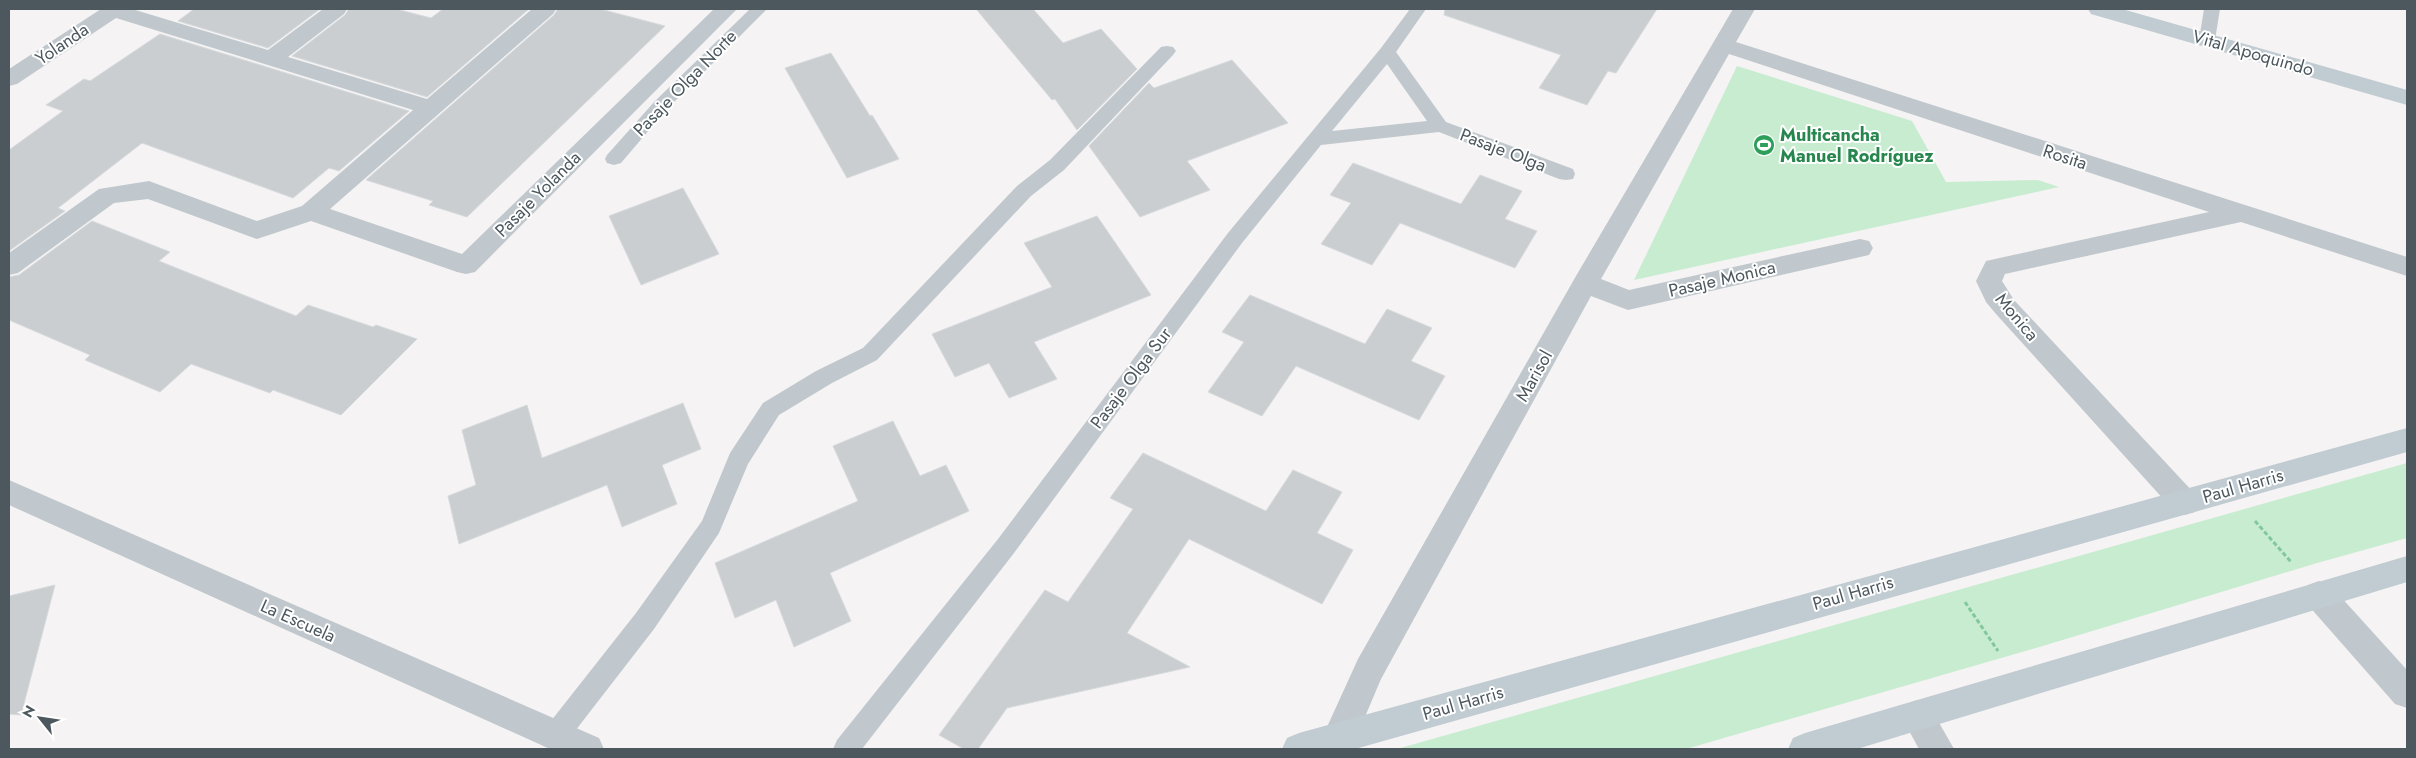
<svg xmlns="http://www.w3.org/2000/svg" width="2416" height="758" font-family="Jost,sans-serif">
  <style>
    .green { fill: #c7ecd0 }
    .building { fill: #caced1; stroke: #d7dadd }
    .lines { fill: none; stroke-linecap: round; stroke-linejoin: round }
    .path { stroke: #82c89c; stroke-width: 3; stroke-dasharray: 4.5 2.5; stroke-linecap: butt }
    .lane { fill: #c0c8cd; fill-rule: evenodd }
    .street { fill: #c0c8cd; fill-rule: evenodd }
    .secondary { fill: #c1cbd2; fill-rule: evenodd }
    .labels { text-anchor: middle; stroke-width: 4; stroke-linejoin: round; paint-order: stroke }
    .street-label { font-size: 18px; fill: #4c585e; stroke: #fff }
    .leisure-label { font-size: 18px; font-weight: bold; fill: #27864d; stroke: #fff; text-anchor: start }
  </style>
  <rect width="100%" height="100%" fill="#f5f3f3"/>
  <g class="green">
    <path d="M 1737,66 L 1912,121 L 1946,182 L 2038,180 L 2059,187 L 1634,280 Z"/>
    <path d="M 2407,463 L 2407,538 L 2317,563 L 2036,648 L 1686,749 L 1397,749 Z"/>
  </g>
  <g class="building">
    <path d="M 194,9 L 320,9 L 268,48 L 178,21 Z"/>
    <path d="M 349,9 L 396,9 L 431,18 L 443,9 L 529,9 L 427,97 L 292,56 L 345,15 Z"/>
    <path d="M 558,9 L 600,9 L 665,26 L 467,217 L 429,205 L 433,201 L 366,180 L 554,15 Z"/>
    <path d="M 976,9 L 1033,9 L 1063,43 L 1101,29 L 1137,69 L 1077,130 L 1055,99 L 1052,100 Z"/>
    <path d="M 1445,9 L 1657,9 L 1616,73 L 1608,71 L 1587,105 L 1539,88 L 1561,55 L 1444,15 Z"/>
    <path d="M 160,34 L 409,111 L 339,171 L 329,168 L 293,198 L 142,143 L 58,208 L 65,211 L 9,251 L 9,150 L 63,111 L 46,105 L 84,79 L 90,81 Z"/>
    <path d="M 831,53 L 870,116 L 872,115 L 899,159 L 847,178 L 785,68 Z"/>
    <path d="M 1232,60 L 1288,123 L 1187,161 L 1210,190 L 1140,217 L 1089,146 L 1149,83 L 1154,88 Z"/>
    <path d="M 1353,163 L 1461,204 L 1480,175 L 1522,191 L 1505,219 L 1537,231 L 1515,268 L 1400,223 L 1372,265 L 1321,244 L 1351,203 L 1330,195 Z"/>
    <path d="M 683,188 L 719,254 L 641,285 L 609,216 Z"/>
    <path d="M 1097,216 L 1151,295 L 1034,342 L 1057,379 L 1009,398 L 989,363 L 955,377 L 932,334 L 1052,287 L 1024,243 Z"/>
    <path d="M 92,221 L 170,252 L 159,261 L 296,316 L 308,305 L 373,327 L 376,325 L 417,339 L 341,415 L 273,390 L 270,393 L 191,364 L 160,392 L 85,360 L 90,355 L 9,320 L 9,277 L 19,275 Z"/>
    <path d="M 1250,295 L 1365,344 L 1387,309 L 1432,328 L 1411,361 L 1445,376 L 1419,420 L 1296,366 L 1262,416 L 1208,392 L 1244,342 L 1222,332 Z"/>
    <path d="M 683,403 L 701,449 L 662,465 L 677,504 L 622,527 L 607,485 L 459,544 L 448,496 L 476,485 L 462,430 L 527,405 L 542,458 Z"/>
    <path d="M 893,421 L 920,476 L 946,465 L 969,511 L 830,573 L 851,621 L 794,647 L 776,600 L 735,618 L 715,563 L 858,501 L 833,446 Z"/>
    <path d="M 1143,453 L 1266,511 L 1293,470 L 1342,492 L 1317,533 L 1353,550 L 1322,604 L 1189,539 L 1127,633 L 1190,667 L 1007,708 L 978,749 L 964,749 L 939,735 L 1045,590 L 1068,602 L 1133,509 L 1110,498 Z"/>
    <path d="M 55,585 L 21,715 L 9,714 L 9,596 Z"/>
  </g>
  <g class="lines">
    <g class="path">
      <path d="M 2255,521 L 2292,563"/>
      <path d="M 1965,602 L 1998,651"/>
    </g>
    <g class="lane">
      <path d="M 750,9 L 767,9 L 667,109 L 621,163 L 614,165 L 607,163 L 605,159 L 607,155 L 655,101 Z"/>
      <path d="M 1410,9 L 1426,9 L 1396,52 L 1446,122 L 1573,169 L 1575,174 L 1573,179 L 1566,180 L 1559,179 L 1439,132 L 1321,145 L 1242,243 L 1014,553 L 862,749 L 833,749 L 837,740 L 998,539 L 1228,233 L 1381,48 ZM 1387,64 L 1427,121 L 1332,131 Z"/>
      <path d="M 2204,9 L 2220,9 L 2215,40 L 2213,44 L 2201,44 L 2199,40 Z"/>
      <path d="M 1167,46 L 1173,47 L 1176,51 L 1173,55 L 1064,170 L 1031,196 L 877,360 L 832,383 L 779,415 L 748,464 L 719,533 L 654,629 L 565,744 L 556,747 L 547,744 L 543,735 L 547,726 L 636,613 L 702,521 L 730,453 L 763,403 L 816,371 L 863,348 L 1017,186 L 1050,160 L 1161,47 Z"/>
    </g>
    <g class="street">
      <path d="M 101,9 L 132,9 L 268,50 L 323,9 L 347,9 L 344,14 L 288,57 L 427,99 L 532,9 L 556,9 L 553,14 L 330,209 L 462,254 L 714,9 L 737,9 L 475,272 L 466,274 L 457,272 L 311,221 L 257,239 L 148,199 L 114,203 L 18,273 L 9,275 L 9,253 L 99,189 L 149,181 L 257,221 L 302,206 L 413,110 L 116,18 L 17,84 L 9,86 L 9,69 Z"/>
      <path d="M 1733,9 L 1755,9 L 1736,42 L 2407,257 L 2407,276 L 2241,222 L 2005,274 L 2002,281 L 2014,300 L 2195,494 L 2200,503 L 2195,512 L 2185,515 L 2175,512 L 1996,314 L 1986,302 L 1976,281 L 1986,261 L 1995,259 L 2209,212 L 1729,54 L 1601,279 L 1629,290 L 1860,239 L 1869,241 L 1873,248 L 1869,255 L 1628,310 L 1591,296 L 1381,679 L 1356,738 L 1357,749 L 1323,749 L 1322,738 L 1358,659 L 1576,276 Z"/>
      <path d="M 9,480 L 599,738 L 604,749 L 550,749 L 9,505 Z"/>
      <path d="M 2319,581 L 2330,585 L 2407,670 L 2407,708 L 2395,704 L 2308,605 L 2303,595 L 2308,585 Z"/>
      <path d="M 1917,700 L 1929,705 L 1954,749 L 1919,749 L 1901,716 L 1905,705 Z"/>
    </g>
    <g class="secondary">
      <path d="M 2088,9 L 2122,9 L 2407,90 L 2407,105 L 2091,14 Z"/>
      <path d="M 2407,428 L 2407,452 L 1355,749 L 1282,749 L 1287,738 L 1299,733 Z"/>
      <path d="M 2407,556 L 2407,582 L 1857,749 L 1788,749 L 1793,738 L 1805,733 Z"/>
    </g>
  </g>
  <defs>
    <g id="stadium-disc" transform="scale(1.125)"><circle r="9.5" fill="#2e9e5b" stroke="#fff"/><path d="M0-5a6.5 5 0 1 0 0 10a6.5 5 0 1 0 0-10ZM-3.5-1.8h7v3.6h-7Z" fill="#fff"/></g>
  </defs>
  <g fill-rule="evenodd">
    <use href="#stadium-disc" x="1764" y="145"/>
  </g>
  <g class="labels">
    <g class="street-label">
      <text transform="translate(62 44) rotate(-34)" y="6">Yolanda</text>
      <text transform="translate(2253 53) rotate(16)" y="6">Vital Apoquindo</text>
      <text transform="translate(685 83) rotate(-46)" y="6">Pasaje Olga Norte</text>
      <text transform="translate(1503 150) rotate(21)" y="6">Pasaje Olga</text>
      <text transform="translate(2065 157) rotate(18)" y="6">Rosita</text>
      <text transform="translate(538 194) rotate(-45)" y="6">Pasaje Yolanda</text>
      <text transform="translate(1722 279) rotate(-13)" y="6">Pasaje Monica</text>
      <text transform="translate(2017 317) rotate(50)" y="6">Monica</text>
      <text transform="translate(1534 376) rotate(-61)" y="6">Marisol</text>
      <text transform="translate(1131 378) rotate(-53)" y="6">Pasaje Olga Sur</text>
      <text transform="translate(2243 486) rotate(-16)" y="6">Paul Harris</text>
      <text transform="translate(1853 593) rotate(-16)" y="6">Paul Harris</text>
      <text transform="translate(298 621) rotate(24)" y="6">La Escuela</text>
      <text transform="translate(1463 703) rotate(-16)" y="6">Paul Harris</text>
    </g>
    <g class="leisure-label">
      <text x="1780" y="141">Multicancha<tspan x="1780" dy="21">Manuel Rodríguez</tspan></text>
    </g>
  </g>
  <rect width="2416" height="758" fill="none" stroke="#4c585e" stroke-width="20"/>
  <g transform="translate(40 718) rotate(300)" stroke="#ffffff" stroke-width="4" paint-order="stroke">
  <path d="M0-4L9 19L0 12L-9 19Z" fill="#4c585e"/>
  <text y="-8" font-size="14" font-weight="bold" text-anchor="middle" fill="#4c585e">N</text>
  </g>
</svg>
